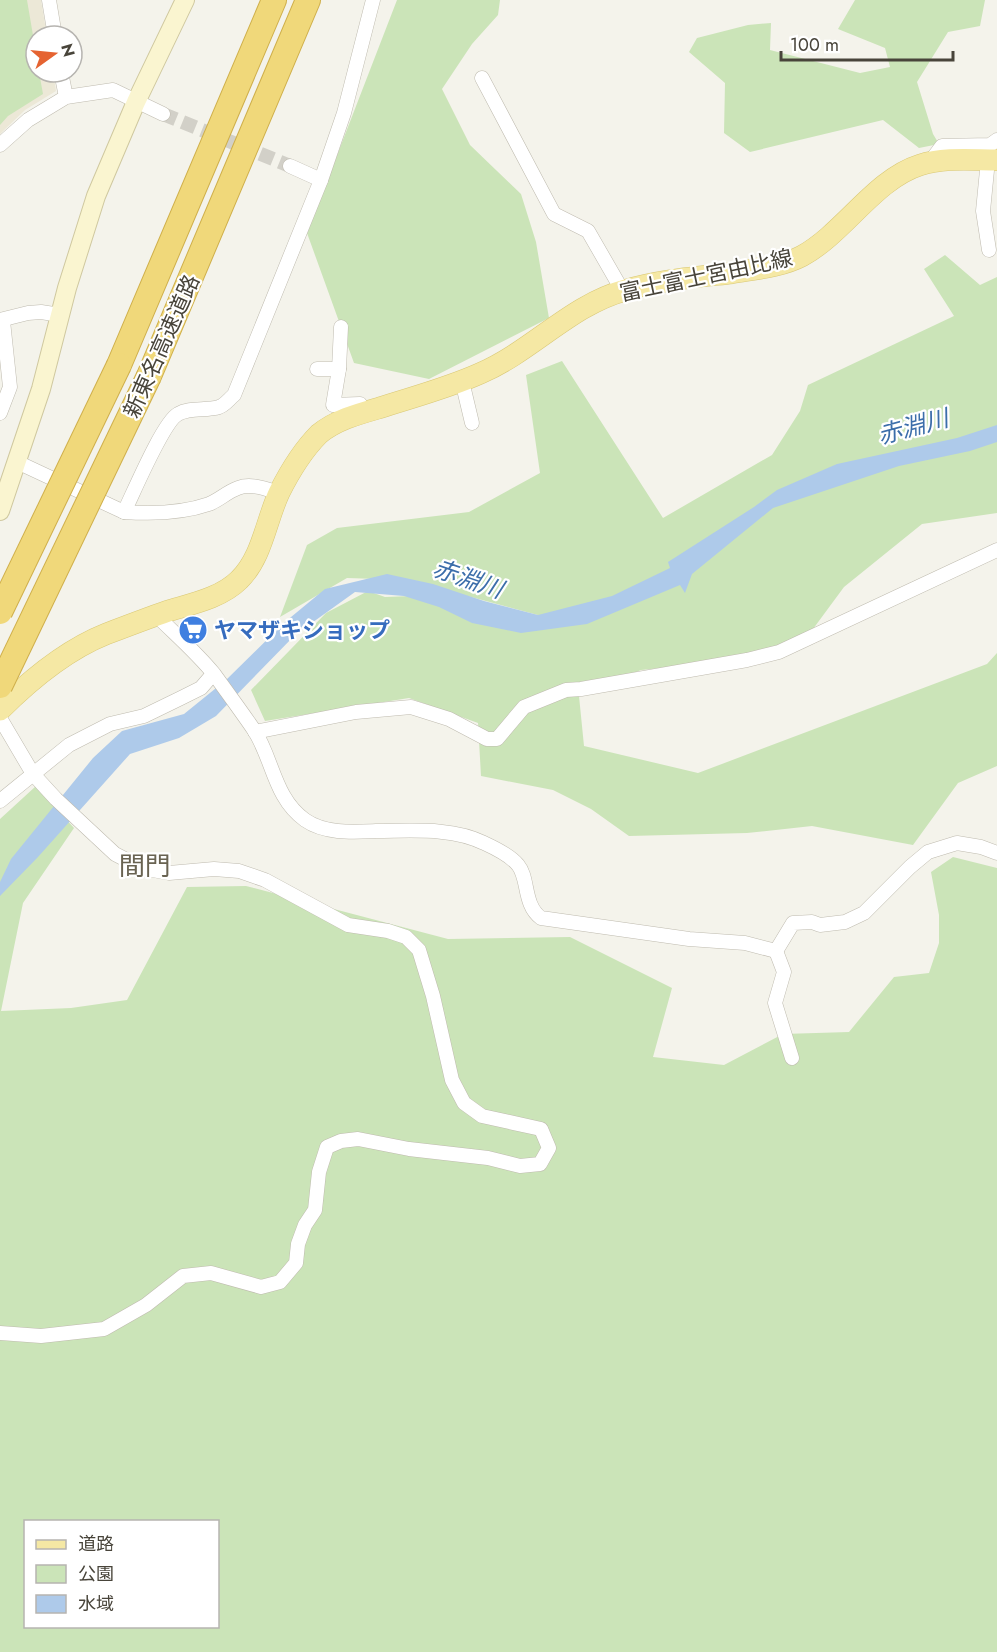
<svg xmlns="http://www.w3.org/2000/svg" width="997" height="1652" font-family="Jost,'Noto Sans JP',sans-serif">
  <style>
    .education { fill: #ece8d7 }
    .green { fill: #cbe4b8; fill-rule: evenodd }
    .water { fill: #aecaea }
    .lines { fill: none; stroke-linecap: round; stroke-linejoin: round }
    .street-tunnel { stroke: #d2d0c8; stroke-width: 14; stroke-dasharray: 14 7; stroke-linecap: butt }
    .street-casing { stroke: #bfbbaf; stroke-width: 15 }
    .secondary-casing { stroke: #cfc89f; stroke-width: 20 }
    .primary-casing { stroke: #d9c875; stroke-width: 22 }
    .highway-casing { stroke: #cfaf4b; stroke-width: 26 }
    .street { stroke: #fff; stroke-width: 14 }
    .secondary { stroke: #faf5d0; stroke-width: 18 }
    .primary { stroke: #f5e8a4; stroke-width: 21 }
    .highway { stroke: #f0d87a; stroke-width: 24 }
    .highway-bridge-casing { stroke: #cfaf4b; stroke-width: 26; stroke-linecap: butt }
    .highway-bridge { stroke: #f0d87a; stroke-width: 24 }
    .labels { text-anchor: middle; stroke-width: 4.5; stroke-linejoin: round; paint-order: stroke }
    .street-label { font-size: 22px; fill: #48443a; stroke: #fff }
    .shop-label { font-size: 22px; font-weight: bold; fill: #366cbe; stroke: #fff; text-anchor: start }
    .water-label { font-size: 24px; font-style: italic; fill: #3c6eaa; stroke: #fff }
    .quarter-label { font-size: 26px; fill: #696352; stroke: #fff }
  </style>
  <rect width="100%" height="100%" fill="#f4f3eb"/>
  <path class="education" d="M 0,0 L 41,0 L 47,36 L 36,36 L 36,72 L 53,72 L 56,91 L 25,110 L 0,134 Z"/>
  <g class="green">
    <path d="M 0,0 L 27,0 L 36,53 L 36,72 L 39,72 L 43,94 L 8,116 L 0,125 Z"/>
    <path d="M 397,0 L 500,0 L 498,15 L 472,44 L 442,89 L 470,145 L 521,194 L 536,242 L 549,318 L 429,379 L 354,363 L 307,233 Z"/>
    <path d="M 855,0 L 985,0 L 980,26 L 948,32 L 917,82 L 933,134 L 939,144 L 919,148 L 883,120 L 750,152 L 724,133 L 725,83 L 689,52 L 697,38 L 748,25 L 771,23 L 770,50 L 860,73 L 890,67 L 885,48 L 838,29 Z"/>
    <path d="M 945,255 L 980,285 L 997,277 L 997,513 L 922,524 L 844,587 L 813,629 L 776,647 L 710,663 L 641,670 L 579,696 L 584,746 L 698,773 L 987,664 L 997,653 L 997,766 L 958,783 L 913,845 L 812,826 L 747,833 L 629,836 L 591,809 L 553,790 L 481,776 L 478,723 L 409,698 L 265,721 L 251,690 L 326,613 L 368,591 L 385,597 L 412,596 L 549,618 L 408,580 L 347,578 L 280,617 L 307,545 L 337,528 L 469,512 L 540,473 L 526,375 L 562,361 L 663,518 L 772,455 L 800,411 L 808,385 L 954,316 L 924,269 Z"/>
    <path d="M 36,786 L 74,828 L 23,903 L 1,1011 L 71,1008 L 127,1000 L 187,887 L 246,886 L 448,939 L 570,937 L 672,988 L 653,1057 L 724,1065 L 783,1034 L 849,1032 L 894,977 L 929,973 L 939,943 L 939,915 L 931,872 L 953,857 L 997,868 L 997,1652 L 0,1652 L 0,819 ZM 26,1522 L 218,1522 L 218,1626 L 26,1626 Z"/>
  </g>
  <path class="water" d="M 997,425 L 997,442 L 970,451 L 899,466 L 773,508 L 692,574 L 685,593 L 680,585 L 587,624 L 521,633 L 472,623 L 439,607 L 404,596 L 355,592 L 295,635 L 216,716 L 179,738 L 130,754 L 38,857 L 0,896 L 0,882 L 11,859 L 93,758 L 122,731 L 184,714 L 226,680 L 285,622 L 325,589 L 387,574 L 433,584 L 484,601 L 538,615 L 612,596 L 670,568 L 668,562 L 754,507 L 777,490 L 837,464 L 957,438 Z"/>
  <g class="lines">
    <path class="street-tunnel" d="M 163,114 L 290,166"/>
    <g class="street-casing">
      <g id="street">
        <path d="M 49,0 L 55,36"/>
        <path d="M 61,72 L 66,97"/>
        <path d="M 482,78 L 554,214 L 588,231 L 622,290"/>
        <path d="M 0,145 L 28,120 L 66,97 L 113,90 L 163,114"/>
        <path d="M 988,160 L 983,211 L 989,250"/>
        <path d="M 930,162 L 942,146 L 990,145 L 997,140"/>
        <path d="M 290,166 L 321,180"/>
        <path d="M 0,320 L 28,313 L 41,312 L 60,315"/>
        <path d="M 341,327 L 339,369 L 333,405 L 360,404 L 365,412"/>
        <path d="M 317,369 L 339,369"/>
        <path d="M 462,381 L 472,423"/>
        <path d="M 0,413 L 10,387 L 3,321"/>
        <path d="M 17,462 L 124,512 C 152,514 183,513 209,504 C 219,500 227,492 238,488 C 251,483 266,489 279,493"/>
        <path d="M 124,512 C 133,494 163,422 178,414 C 190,407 206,411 219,407 C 225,405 229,399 234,395 L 321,180 L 344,113 L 373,0"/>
        <path d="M 156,615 C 175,634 197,653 214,674 C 227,692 241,711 254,730 C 273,759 274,798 305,820 C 325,834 353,832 376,831 C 411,831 452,827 484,843 C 495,848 510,855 518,865 C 529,878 523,905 541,918 L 689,939 L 745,943 L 776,951"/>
        <path d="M 0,718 L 33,774 L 56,799 L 115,854 L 142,868 L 169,873 L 214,869 L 239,871 L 265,880 L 348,925 L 388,931 L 406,937 L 419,950 L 433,996 L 452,1080 L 464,1103 L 482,1116 L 541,1129 L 549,1148 L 540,1164 L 520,1166 L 488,1158 L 409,1149 L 358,1139 L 341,1141 L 327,1147 L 319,1172 L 315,1210 L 305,1225 L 298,1244 L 296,1263 L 280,1282 L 261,1287 L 211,1273 L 183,1276 L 146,1305 L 104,1329 L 41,1336 L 0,1333"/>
        <path d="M 255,732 L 356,712 L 411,707 L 449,719 L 487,739 L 497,739 L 524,707 L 566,690 L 581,689 L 747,660 L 779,652 L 997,550"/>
        <path d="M 0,801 L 69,745 L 110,724 L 144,716 L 181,698 L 201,688 L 213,674"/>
        <path d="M 776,951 L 793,923 L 812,922 L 820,925 L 845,922 L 864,913 L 910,867 L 928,852 L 957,843 L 981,847 L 997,853"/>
        <path d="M 776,951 L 784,972 L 775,1003 L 792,1058"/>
      </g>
    </g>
    <g class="secondary-casing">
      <path id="secondary" d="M 0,511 L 41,389 L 67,288 L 96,196 L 136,102 L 185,0"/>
    </g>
    <g class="primary-casing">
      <path id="primary" d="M 0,710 C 31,679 66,650 106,634 C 127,626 148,618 168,611 C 191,604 221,598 239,580 C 262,558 266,521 279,493 C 289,473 303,450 319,434 C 336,420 358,414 379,408 C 413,397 448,388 481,373 C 532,351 572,304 626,290 C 660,280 697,277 732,273 C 755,269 781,267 802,256 C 844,233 875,179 920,165 C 944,157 972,160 997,160"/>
    </g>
    <g class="highway-casing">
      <g id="highway">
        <path d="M 119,365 L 274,0"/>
        <path d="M 149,376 L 308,0"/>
      </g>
    </g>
    <use href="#street" class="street"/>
    <use href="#secondary" class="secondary"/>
    <use href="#primary" class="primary"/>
    <use href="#highway" class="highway"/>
    <g class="highway-bridge-casing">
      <g id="highway-bridge">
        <path d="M 0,612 L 119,365"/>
        <path d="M 0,686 L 149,376"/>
      </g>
    </g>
    <use href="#highway-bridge" class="highway-bridge"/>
  </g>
  <defs>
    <g id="supermarket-disc" transform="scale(1.5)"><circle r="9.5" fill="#3f7fe0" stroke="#fff"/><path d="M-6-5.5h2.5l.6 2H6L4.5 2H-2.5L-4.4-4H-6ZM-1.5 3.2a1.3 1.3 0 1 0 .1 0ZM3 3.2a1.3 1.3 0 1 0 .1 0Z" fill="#fff"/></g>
  </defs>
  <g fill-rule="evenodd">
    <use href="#supermarket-disc" x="193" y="630"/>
  </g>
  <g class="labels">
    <g class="street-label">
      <text transform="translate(706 275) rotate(-12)" y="8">富士富士宮由比線</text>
      <text transform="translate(161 346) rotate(-66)" y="8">新東名高速道路</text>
    </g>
    <g class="shop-label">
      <text x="214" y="638">ヤマザキショップ</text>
    </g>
    <g class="water-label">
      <text transform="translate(913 427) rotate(-15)" y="8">赤淵川</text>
      <text transform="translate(468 579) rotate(19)" y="8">赤淵川</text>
    </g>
    <g class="quarter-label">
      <text x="145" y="875">間門</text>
    </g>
  </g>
  <rect x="24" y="1520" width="195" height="108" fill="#ffffff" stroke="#b6b4b0" stroke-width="1.5"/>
  <rect x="36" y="1540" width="30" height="9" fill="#f5e8a4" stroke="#b6b4b0" stroke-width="1.5"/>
  <text x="78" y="1550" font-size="18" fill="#48443a">道路</text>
  <rect x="36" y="1565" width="30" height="18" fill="#cbe4b8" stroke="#b6b4b0" stroke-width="1.5"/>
  <text x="78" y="1580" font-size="18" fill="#48443a">公園</text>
  <rect x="36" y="1595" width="30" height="18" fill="#aecaea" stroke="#b6b4b0" stroke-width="1.5"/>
  <text x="78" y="1610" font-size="18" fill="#48443a">水域</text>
  <g transform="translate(54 54) rotate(75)"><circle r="28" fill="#ffffff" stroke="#b6b4b0" stroke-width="1.5"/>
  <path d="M0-4.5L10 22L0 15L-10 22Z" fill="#e56331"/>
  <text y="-9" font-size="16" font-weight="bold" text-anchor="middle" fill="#48443a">N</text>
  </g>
  <path d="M781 51v9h172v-9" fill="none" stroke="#48443a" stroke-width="3"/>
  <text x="790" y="51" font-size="18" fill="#48443a" stroke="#ffffff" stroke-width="4.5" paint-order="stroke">100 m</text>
</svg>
